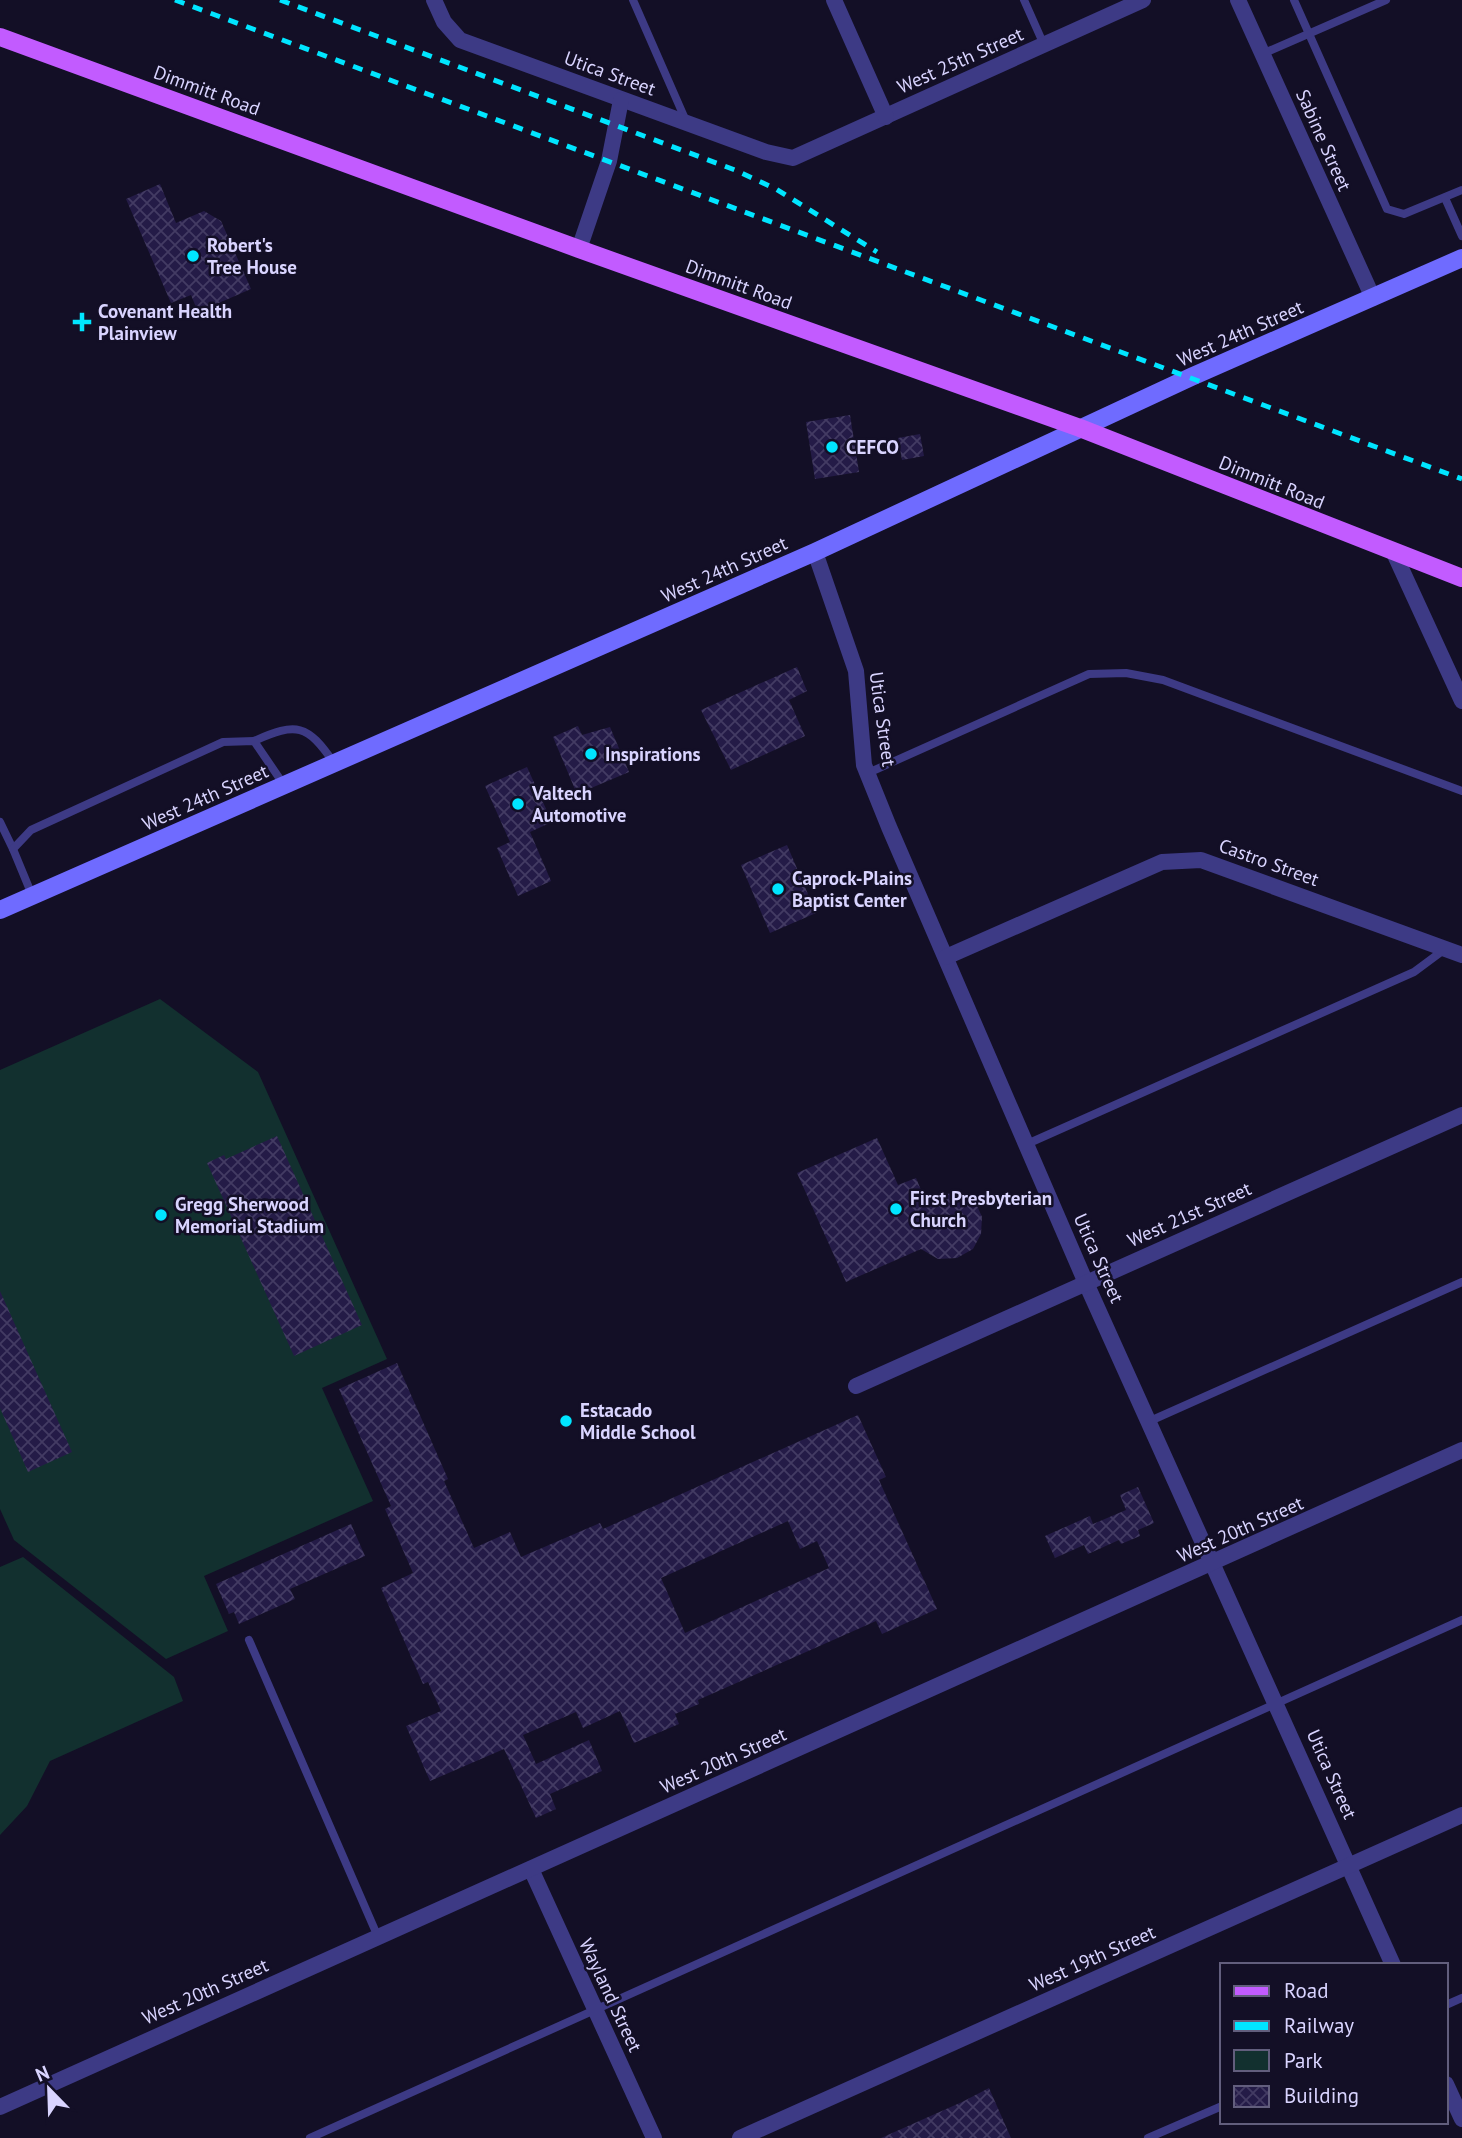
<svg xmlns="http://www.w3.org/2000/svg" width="1462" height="2138" font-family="'PT Sans',sans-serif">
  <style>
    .green { fill: #12302f }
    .building { fill: url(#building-cross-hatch); fill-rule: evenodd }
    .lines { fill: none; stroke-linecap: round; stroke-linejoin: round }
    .service { stroke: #3d3a85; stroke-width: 8 }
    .minor { stroke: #3d3a85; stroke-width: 16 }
    .secondary { stroke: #6f6bff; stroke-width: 18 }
    .primary { stroke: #c25bff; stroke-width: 18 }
    .rail { stroke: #00e5ff; stroke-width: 5; stroke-dasharray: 10 9; stroke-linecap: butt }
    .poi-dot { fill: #00e5ff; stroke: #130f26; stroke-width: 2.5 }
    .labels { text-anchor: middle; stroke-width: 5; stroke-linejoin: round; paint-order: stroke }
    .street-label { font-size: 19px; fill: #d9d4ff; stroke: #130f26 }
    .poi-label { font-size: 19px; font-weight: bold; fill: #d9d4ff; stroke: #130f26; text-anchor: start }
  </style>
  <defs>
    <pattern id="building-cross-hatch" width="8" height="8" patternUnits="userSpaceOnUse" patternTransform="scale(1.75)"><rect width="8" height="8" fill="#241b47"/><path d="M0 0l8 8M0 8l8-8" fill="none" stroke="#433b63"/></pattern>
  </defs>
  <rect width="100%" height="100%" fill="#130f26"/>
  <g class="green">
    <path d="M 160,999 L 258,1072 L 387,1359 L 322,1388 L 373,1501 L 204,1576 L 228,1631 L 166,1659 L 14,1540 L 0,1509 L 0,1070 Z"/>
    <path d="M 23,1557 L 174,1677 L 183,1701 L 50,1761 L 27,1806 L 0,1835 L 0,1567 Z"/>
  </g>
  <g class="building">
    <path d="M 160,184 L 176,223 L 204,211 L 221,221 L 251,289 L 198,312 L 191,295 L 171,303 L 126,199 Z"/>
    <path d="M 850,415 L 859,472 L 815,479 L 806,422 Z"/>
    <path d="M 920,434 L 924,456 L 902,460 L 898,438 Z"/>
    <path d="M 797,667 L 807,691 L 789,700 L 805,736 L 731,770 L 701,710 Z"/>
    <path d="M 578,726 L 582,735 L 610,727 L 629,772 L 577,794 L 553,737 Z"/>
    <path d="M 527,767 L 552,822 L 530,832 L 551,881 L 518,896 L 497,848 L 510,842 L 485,786 Z"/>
    <path d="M 787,845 L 816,913 L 770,933 L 741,865 Z"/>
    <path d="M 277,1136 L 362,1325 L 294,1356 L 207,1163 L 224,1155 L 226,1159 Z"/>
    <path d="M 877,1138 L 898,1185 L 916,1178 L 926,1202 L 945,1194 L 959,1193 L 965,1193 L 975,1201 L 982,1217 L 981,1234 L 973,1249 L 957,1258 L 938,1259 L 921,1249 L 846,1282 L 797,1173 Z"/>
    <path d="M 0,1291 L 72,1452 L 28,1472 L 0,1408 Z"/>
    <path d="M 397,1363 L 448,1479 L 444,1481 L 474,1548 L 510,1532 L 521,1557 L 600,1523 L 603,1529 L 858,1415 L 886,1477 L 879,1480 L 937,1609 L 882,1634 L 876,1621 L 698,1700 L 699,1704 L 675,1714 L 679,1724 L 634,1743 L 620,1711 L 583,1728 L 576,1712 L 523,1735 L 536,1764 L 589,1740 L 602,1771 L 550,1794 L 556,1809 L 536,1818 L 504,1749 L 430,1781 L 406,1726 L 441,1711 L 428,1682 L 423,1684 L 381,1588 L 413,1573 L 385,1509 L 391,1506 L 339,1389 ZM 788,1521 L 800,1549 L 817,1541 L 829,1568 L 685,1633 L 661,1578 Z"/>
    <path d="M 1138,1487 L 1154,1523 L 1138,1530 L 1140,1536 L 1121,1544 L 1119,1540 L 1088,1554 L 1084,1545 L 1055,1558 L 1045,1536 L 1090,1516 L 1093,1524 L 1126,1510 L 1120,1495 Z"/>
    <path d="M 351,1524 L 365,1556 L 290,1589 L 295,1599 L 239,1624 L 234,1612 L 229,1614 L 216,1584 Z"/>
    <path d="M 989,2088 L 1011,2138 L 881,2138 L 962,2102 Z"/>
  </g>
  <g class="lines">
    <g class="service">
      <path d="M 633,0 L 686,121"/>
      <path d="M 1024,0 L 1044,45"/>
      <path d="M 1294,0 L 1387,209 L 1404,214 L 1462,190"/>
      <path d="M 1262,54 L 1386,0"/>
      <path d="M 1445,198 L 1462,236"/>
      <path d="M 254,741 C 297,722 307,724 334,763"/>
      <path d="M 868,773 L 1089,674 L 1126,673 L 1163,680 L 1462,791"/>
      <path d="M 0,822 L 13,849"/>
      <path d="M 32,895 L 13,849 L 31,830 L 223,742 L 254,741 L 284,785"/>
      <path d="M 1027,1144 L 1414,972 L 1445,949"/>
      <path d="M 1150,1421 L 1462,1282"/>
      <path d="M 249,1640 L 378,1937"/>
      <path d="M 1446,2005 L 1462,1998"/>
      <path d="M 310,2138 L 1462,1620"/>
      <path d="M 1148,2138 L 1222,2106"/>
    </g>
    <g class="minor">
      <path d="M 434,0 L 444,22 L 460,40 L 766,152 L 793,158 L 1143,0"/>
      <path d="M 834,0 L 886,117"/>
      <path d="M 1238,0 L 1373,298"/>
      <path d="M 579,249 L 609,161 L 621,100"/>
      <path d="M 815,552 L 856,671 L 864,765 L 889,827 L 1086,1283 L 1393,1965"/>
      <path d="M 1394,553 L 1462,701"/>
      <path d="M 946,957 L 1162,862 L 1201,860 L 1462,955"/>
      <path d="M 856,1386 L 1462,1115"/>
      <path d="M 531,1869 L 654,2138"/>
      <path d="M 1446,2084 L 1462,2119"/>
      <path d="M 0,2107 L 1462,1450"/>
      <path d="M 740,2138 L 1462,1815"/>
    </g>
    <path class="secondary" d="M 0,910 L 815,552 L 1191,377 L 1462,258"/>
    <path class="primary" d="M 0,37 L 579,249 L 1080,428 L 1462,578"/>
    <g class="rail">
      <path d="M 175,0 L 1462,479"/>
      <path d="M 280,0 L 735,170 L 776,189 L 877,252"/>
    </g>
  </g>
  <g class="poi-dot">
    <circle cx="193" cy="256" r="7"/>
    <path d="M78.5 311.5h7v7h7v7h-7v7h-7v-7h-7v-7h7z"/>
    <circle cx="832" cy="447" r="7"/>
    <circle cx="591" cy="754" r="7"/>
    <circle cx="518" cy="804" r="7"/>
    <circle cx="778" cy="889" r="7"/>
    <circle cx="896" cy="1209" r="7"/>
    <circle cx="161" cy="1215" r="7"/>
    <circle cx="566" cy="1421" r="7"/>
  </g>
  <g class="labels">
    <g class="street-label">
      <text transform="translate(960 60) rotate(-24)" y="7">West 25th Street</text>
      <text transform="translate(610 73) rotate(20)" y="7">Utica Street</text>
      <text transform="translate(207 90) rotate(20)" y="7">Dimmitt Road</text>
      <text transform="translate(1324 140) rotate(66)" y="7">Sabine Street</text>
      <text transform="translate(739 284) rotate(20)" y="7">Dimmitt Road</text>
      <text transform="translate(1240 333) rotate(-24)" y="7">West 24th Street</text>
      <text transform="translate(1272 482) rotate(22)" y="7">Dimmitt Road</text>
      <text transform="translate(724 569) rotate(-24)" y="7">West 24th Street</text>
      <text transform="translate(883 719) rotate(82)" y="7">Utica Street</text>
      <text transform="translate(205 797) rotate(-24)" y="7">West 24th Street</text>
      <text transform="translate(1269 862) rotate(20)" y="7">Castro Street</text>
      <text transform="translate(1189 1214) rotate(-24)" y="7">West 21st Street</text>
      <text transform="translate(1099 1258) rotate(66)" y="7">Utica Street</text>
      <text transform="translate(1240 1529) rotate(-24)" y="7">West 20th Street</text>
      <text transform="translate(723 1760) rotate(-24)" y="7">West 20th Street</text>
      <text transform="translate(1332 1774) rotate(66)" y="7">Utica Street</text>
      <text transform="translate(1092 1958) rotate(-24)" y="7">West 19th Street</text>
      <text transform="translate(205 1991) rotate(-24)" y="7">West 20th Street</text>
      <text transform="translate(611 1995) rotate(65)" y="7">Wayland Street</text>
    </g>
    <g class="poi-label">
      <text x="207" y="252">Robert's<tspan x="207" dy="22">Tree House</tspan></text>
      <text x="98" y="318">Covenant Health<tspan x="98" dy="22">Plainview</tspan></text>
      <text x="846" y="454">CEFCO</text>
      <text x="605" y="761">Inspirations</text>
      <text x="532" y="800">Valtech<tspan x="532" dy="22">Automotive</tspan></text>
      <text x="792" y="885">Caprock-Plains<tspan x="792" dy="22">Baptist Center</tspan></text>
      <text x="910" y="1205">First Presbyterian<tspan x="910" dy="22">Church</tspan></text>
      <text x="175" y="1211">Gregg Sherwood<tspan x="175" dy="22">Memorial Stadium</tspan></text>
      <text x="580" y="1417">Estacado<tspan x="580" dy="22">Middle School</tspan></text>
    </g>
  </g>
  <rect x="1220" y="1963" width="228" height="161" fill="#130f26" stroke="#625e7d" stroke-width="2"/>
  <rect x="1234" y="1986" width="35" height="10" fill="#c25bff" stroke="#625e7d" stroke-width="2"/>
  <text x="1284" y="1998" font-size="21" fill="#d9d4ff">Road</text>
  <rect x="1234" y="2021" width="35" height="10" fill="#00e5ff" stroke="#625e7d" stroke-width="2"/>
  <text x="1284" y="2033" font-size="21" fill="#d9d4ff">Railway</text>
  <rect x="1234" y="2050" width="35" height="21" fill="#12302f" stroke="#625e7d" stroke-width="2"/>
  <text x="1284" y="2068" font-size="21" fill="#d9d4ff">Park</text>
  <rect x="1234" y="2086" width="35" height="21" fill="url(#building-cross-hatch)" stroke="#625e7d" stroke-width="2"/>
  <text x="1284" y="2103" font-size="21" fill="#d9d4ff">Building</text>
  <g transform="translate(49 2089) rotate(337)" stroke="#130f26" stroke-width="5" paint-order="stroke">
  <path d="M0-5L12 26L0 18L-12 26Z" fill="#d9d4ff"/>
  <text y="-10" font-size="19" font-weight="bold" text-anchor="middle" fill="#d9d4ff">N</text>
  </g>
</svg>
